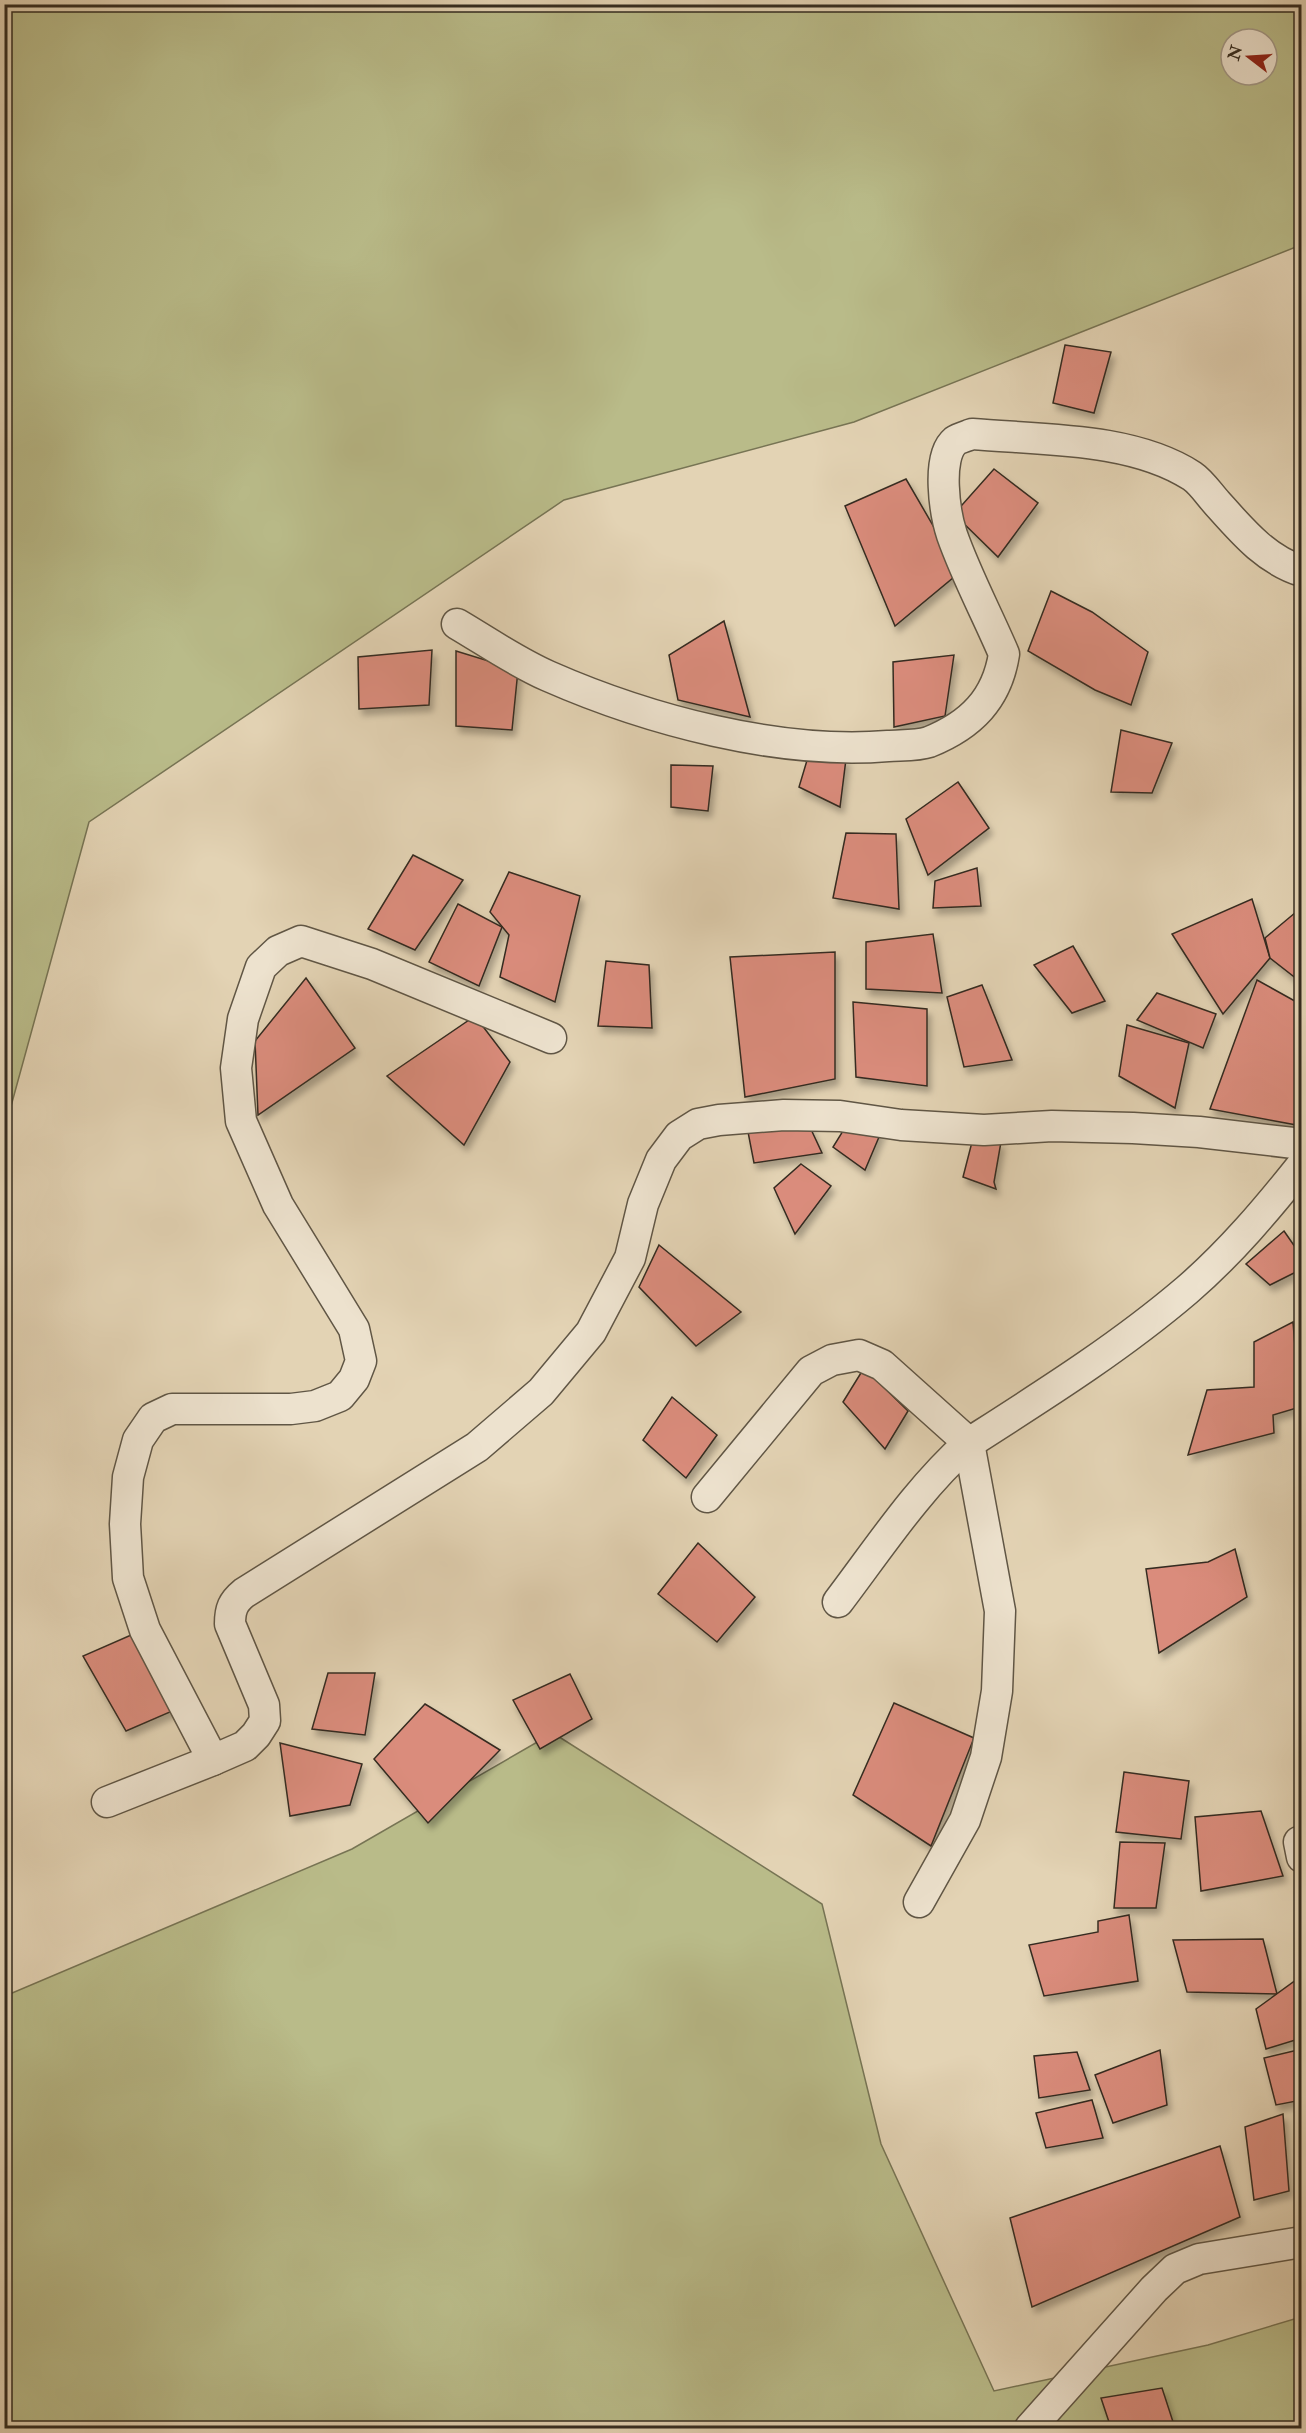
<svg xmlns="http://www.w3.org/2000/svg" width="1306" height="2433" font-family="'IM FELL Double Pica',serif">
  <style>
    .green { fill: #b9bb89; stroke: #777454; stroke-width: 1.5; fill-rule: evenodd }
    .building { fill: #da8c7c; stroke: #352c20; stroke-width: 1.5; filter: url(#shadow) }
    .lines { fill: none; stroke-linecap: round; stroke-linejoin: round }
    .street-casing { stroke: #605645; stroke-width: 33 }
    .street { stroke: #ede2ce; stroke-width: 30 }
  </style>
  <defs>
    <filter id="shadow"><feDropShadow dx="3.5" dy="6" stdDeviation="3" flood-color="#0004"/></filter>
  </defs>
  <rect width="100%" height="100%" fill="#e3d3b4"/>
  <filter id="stains"><feTurbulence type="fractalNoise" baseFrequency=".00333" numOctaves="4"/><feColorMatrix values="0 0 0 0 .2 0 0 0 0 .09 0 0 0 0 .02 0 0 0 .5 -.17"/></filter>
  <radialGradient id="worn" r=".72"><stop offset=".6" stop-color="#630" stop-opacity="0"/><stop offset="1" stop-color="#630" stop-opacity=".3"/></radialGradient>
  <g class="green">
    <path d="M 5,4 L 1301,5 L 1301,245 L 854,422 L 564,500 L 89,822 L 5,1128 ZM 1231,39 L 1267,39 L 1267,75 L 1231,75 Z"/>
    <path d="M 553,1733 L 822,1904 L 881,2144 L 994,2391 L 1208,2345 L 1301,2317 L 1301,2428 L 5,2428 L 5,1996 L 352,1849 Z"/>
  </g>
  <g class="building">
    <path d="M 1065,345 L 1111,352 L 1094,413 L 1053,403 Z"/>
    <path d="M 994,469 L 1038,503 L 998,557 L 954,514 Z"/>
    <path d="M 906,479 L 960,572 L 895,626 L 845,506 Z"/>
    <path d="M 1051,591 L 1092,612 L 1148,652 L 1131,705 L 1095,690 L 1028,651 Z"/>
    <path d="M 724,621 L 750,717 L 678,700 L 669,655 Z"/>
    <path d="M 432,650 L 429,705 L 359,709 L 358,657 Z"/>
    <path d="M 456,651 L 518,670 L 512,730 L 456,726 Z"/>
    <path d="M 954,655 L 945,716 L 894,727 L 893,662 Z"/>
    <path d="M 1121,730 L 1172,743 L 1152,793 L 1111,792 Z"/>
    <path d="M 808,757 L 846,759 L 840,807 L 799,787 Z"/>
    <path d="M 671,765 L 713,766 L 708,811 L 671,807 Z"/>
    <path d="M 958,782 L 989,828 L 928,875 L 906,819 Z"/>
    <path d="M 846,833 L 896,834 L 899,909 L 833,898 Z"/>
    <path d="M 413,855 L 463,880 L 415,950 L 368,929 Z"/>
    <path d="M 977,868 L 981,906 L 933,908 L 935,881 Z"/>
    <path d="M 509,872 L 580,896 L 555,1002 L 500,977 L 509,935 L 490,912 Z"/>
    <path d="M 1252,899 L 1270,958 L 1223,1014 L 1172,934 Z"/>
    <path d="M 458,904 L 502,927 L 479,986 L 429,962 Z"/>
    <path d="M 1302,907 L 1302,983 L 1270,958 L 1265,938 Z"/>
    <path d="M 933,934 L 942,993 L 866,989 L 866,942 Z"/>
    <path d="M 1073,946 L 1105,1001 L 1072,1013 L 1034,965 Z"/>
    <path d="M 835,952 L 835,1079 L 745,1097 L 730,957 Z"/>
    <path d="M 606,961 L 649,965 L 652,1028 L 598,1026 Z"/>
    <path d="M 306,978 L 355,1048 L 258,1115 L 255,1041 Z"/>
    <path d="M 1257,980 L 1302,1005 L 1302,1126 L 1210,1109 Z"/>
    <path d="M 982,985 L 1012,1060 L 964,1067 L 947,997 Z"/>
    <path d="M 1157,993 L 1216,1014 L 1203,1048 L 1137,1020 Z"/>
    <path d="M 853,1002 L 927,1009 L 927,1086 L 856,1077 Z"/>
    <path d="M 475,1016 L 510,1062 L 464,1145 L 387,1076 Z"/>
    <path d="M 1127,1025 L 1189,1043 L 1175,1108 L 1119,1076 Z"/>
    <path d="M 809,1125 L 822,1153 L 754,1163 L 748,1132 Z"/>
    <path d="M 846,1126 L 882,1130 L 865,1170 L 833,1147 Z"/>
    <path d="M 972,1142 L 1001,1142 L 994,1182 L 996,1189 L 963,1177 Z"/>
    <path d="M 801,1164 L 831,1186 L 795,1234 L 774,1188 Z"/>
    <path d="M 1284,1231 L 1302,1257 L 1302,1269 L 1270,1285 L 1246,1264 Z"/>
    <path d="M 659,1245 L 741,1312 L 696,1346 L 639,1287 Z"/>
    <path d="M 1293,1322 L 1300,1407 L 1273,1415 L 1274,1433 L 1188,1455 L 1207,1390 L 1254,1387 L 1254,1342 Z"/>
    <path d="M 864,1368 L 908,1411 L 885,1449 L 843,1402 Z"/>
    <path d="M 672,1397 L 717,1435 L 686,1478 L 643,1440 Z"/>
    <path d="M 698,1543 L 755,1597 L 717,1642 L 658,1594 Z"/>
    <path d="M 1235,1549 L 1247,1597 L 1159,1653 L 1146,1569 L 1208,1562 Z"/>
    <path d="M 138,1632 L 177,1709 L 126,1731 L 83,1656 Z"/>
    <path d="M 328,1673 L 375,1673 L 365,1735 L 312,1729 Z"/>
    <path d="M 570,1674 L 592,1719 L 540,1749 L 513,1700 Z"/>
    <path d="M 894,1703 L 974,1738 L 931,1846 L 853,1795 Z"/>
    <path d="M 425,1704 L 500,1750 L 428,1823 L 374,1759 Z"/>
    <path d="M 280,1743 L 362,1764 L 350,1805 L 290,1816 Z"/>
    <path d="M 1124,1772 L 1189,1781 L 1181,1839 L 1116,1832 Z"/>
    <path d="M 1261,1811 L 1283,1876 L 1201,1891 L 1195,1817 Z"/>
    <path d="M 1120,1842 L 1165,1843 L 1156,1908 L 1114,1908 Z"/>
    <path d="M 1129,1915 L 1138,1981 L 1044,1996 L 1029,1945 L 1098,1932 L 1098,1921 Z"/>
    <path d="M 1263,1939 L 1277,1994 L 1187,1992 L 1173,1940 Z"/>
    <path d="M 1296,1980 L 1302,1998 L 1302,2038 L 1266,2049 L 1256,2009 Z"/>
    <path d="M 1302,2049 L 1302,2100 L 1276,2105 L 1264,2058 Z"/>
    <path d="M 1160,2050 L 1167,2105 L 1113,2123 L 1095,2075 Z"/>
    <path d="M 1077,2052 L 1090,2090 L 1039,2098 L 1034,2056 Z"/>
    <path d="M 1092,2100 L 1103,2138 L 1046,2148 L 1036,2113 Z"/>
    <path d="M 1283,2114 L 1289,2191 L 1254,2200 L 1245,2127 Z"/>
    <path d="M 1220,2146 L 1240,2217 L 1032,2307 L 1010,2218 Z"/>
    <path d="M 1162,2388 L 1175,2428 L 1111,2428 L 1101,2398 Z"/>
  </g>
  <g class="lines">
    <g class="street-casing">
      <g id="street">
        <path d="M 457,624 C 486,641 516,662 548,676 C 648,720 779,755 888,746 C 901,745 917,746 929,742 C 971,725 997,699 1004,654 C 987,614 966,575 952,535 C 945,514 936,457 955,441 C 959,438 967,436 972,434 C 1041,440 1132,437 1192,476 C 1201,482 1209,494 1217,503 C 1242,531 1266,560 1302,571"/>
        <path d="M 707,1497 L 811,1371 L 832,1360 L 859,1355 L 882,1365 L 969,1443 L 1000,1611 L 997,1691 L 986,1757 L 965,1820 L 919,1902"/>
        <path d="M 838,1602 C 879,1548 918,1488 969,1443 C 1044,1395 1119,1348 1187,1290 C 1230,1253 1267,1209 1302,1165"/>
        <path d="M 213,1760 L 145,1630 L 128,1578 L 125,1524 L 128,1477 L 138,1440 L 153,1418 L 172,1409 L 291,1409 L 315,1406 L 340,1396 L 354,1379 L 361,1361 L 354,1329 L 278,1205 L 241,1121 L 236,1068 L 243,1019 L 261,967 L 278,951 L 301,941 L 372,964 L 551,1038"/>
        <path d="M 107,1802 L 213,1760 L 245,1746 L 256,1735 L 265,1721 L 264,1705 L 230,1624 C 230,1609 233,1602 244,1593 L 477,1447 L 541,1392 L 591,1332 L 630,1258 L 643,1204 L 661,1160 L 679,1136 L 698,1124 L 719,1120 L 784,1115 L 840,1116 L 901,1125 L 984,1130 L 1052,1126 L 1133,1128 L 1199,1132 L 1302,1144"/>
        <path d="M 1299,1842 L 1302,1857"/>
        <path d="M 1030,2428 L 1154,2289 L 1175,2269 L 1199,2259 L 1302,2242"/>
      </g>
    </g>
    <use href="#street" class="street"/>
  </g>
  <rect width="1306" height="2433" fill="none" stroke="#e3d3b4" stroke-width="24"/>
  <rect x="6" y="6" width="1294" height="2421" fill="none" stroke="#352c20" stroke-width="3"/>
  <rect x="12" y="12" width="1282" height="2409" fill="none" stroke="#352c20" stroke-width="1.5"/>
  <g transform="translate(1249 57) rotate(287)"><circle r="28" fill="#ede2ce" stroke="#a39988" stroke-width="1.5"/>
  <path d="M0-4.5L10 22L0 15L-10 22Z" fill="#8f2418"/>
  <text y="-9" font-size="16" font-weight="bold" text-anchor="middle" fill="#352c20">N</text>
  </g>
  <rect width="100%" height="100%" filter="url(#stains)"/>
  <rect width="100%" height="100%" fill="url(#worn)"/>
</svg>
